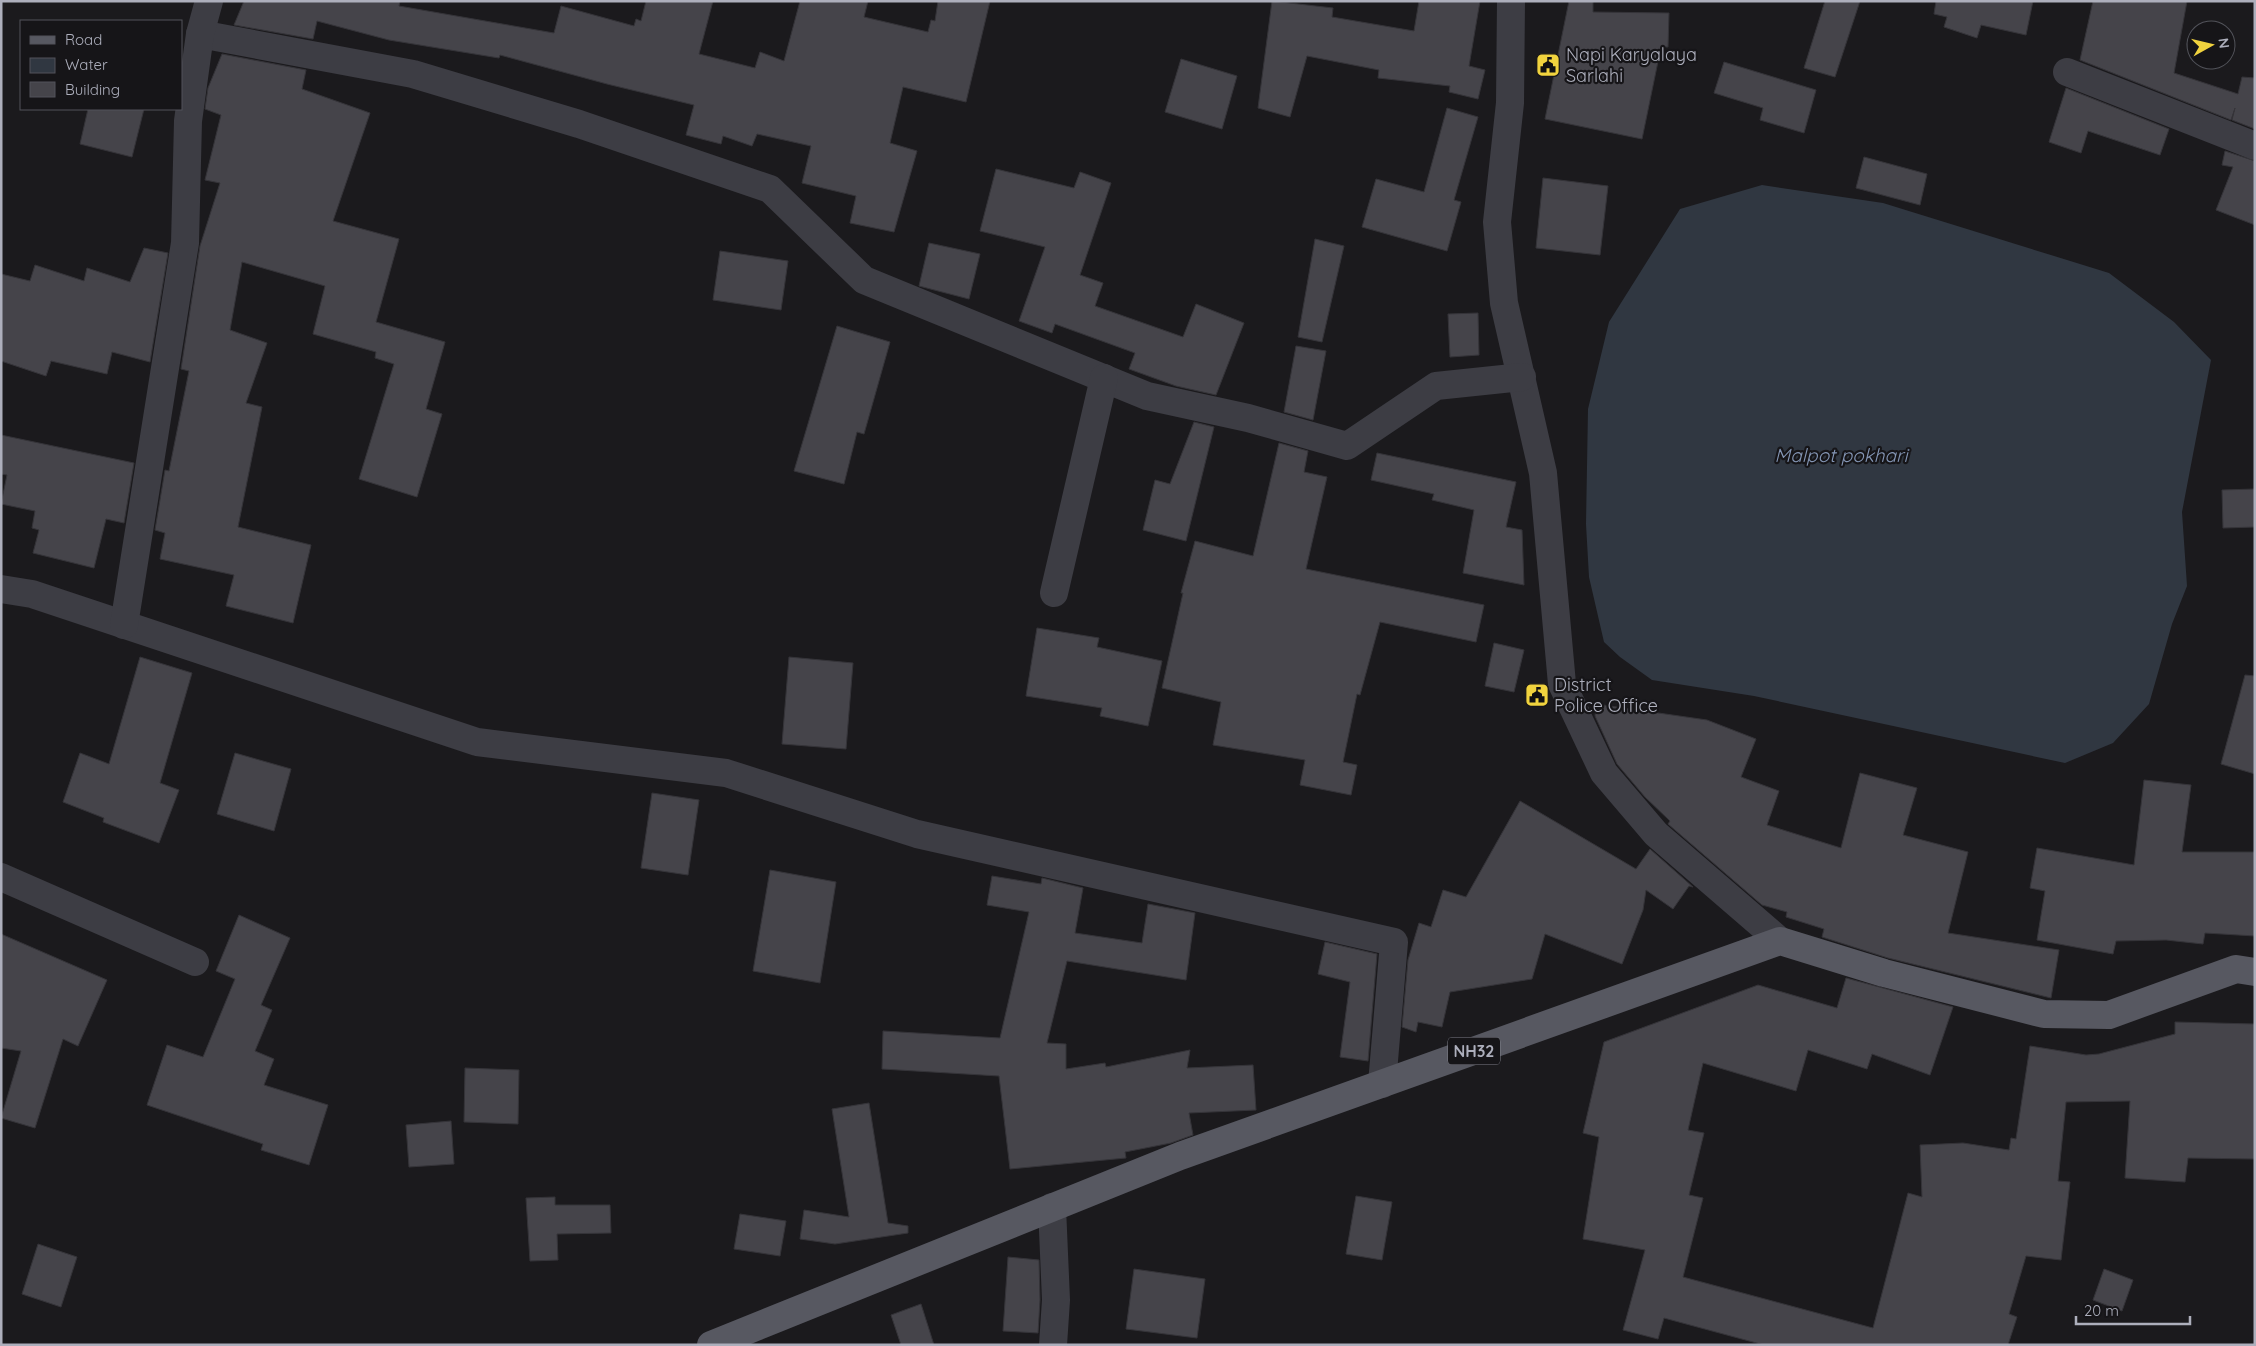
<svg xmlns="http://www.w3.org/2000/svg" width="2256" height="1346" font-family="Quicksand,sans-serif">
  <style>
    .water { fill: #303741 }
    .building { fill: #45444a; stroke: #353439 }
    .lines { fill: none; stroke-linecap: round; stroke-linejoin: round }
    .minor { stroke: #3d3d44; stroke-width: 28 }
    .major { stroke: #575861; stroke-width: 28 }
    .labels { text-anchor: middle; stroke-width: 4.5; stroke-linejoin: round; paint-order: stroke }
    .shield { fill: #161518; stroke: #80818b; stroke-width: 1 }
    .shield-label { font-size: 16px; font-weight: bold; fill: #adafbc }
    .poi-label { font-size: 18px; fill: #adafbc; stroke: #161518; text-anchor: start }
    .water-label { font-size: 19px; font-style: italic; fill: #8597b6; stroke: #161518 }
  </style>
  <rect width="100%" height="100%" fill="#1b1a1d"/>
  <path class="water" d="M 1762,185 L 1883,203 L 2109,273 L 2174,322 L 2211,360 L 2182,512 L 2187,586 L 2172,624 L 2149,704 L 2113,743 L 2065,763 L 1754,696 L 1652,680 L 1620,657 L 1604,642 L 1589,577 L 1586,524 L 1588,409 L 1609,322 L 1680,209 Z"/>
  <g class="building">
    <path d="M 244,1 L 400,1 L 399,6 L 554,33 L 561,6 L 634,26 L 636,19 L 641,21 L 646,1 L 713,1 L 699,54 L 755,68 L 760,52 L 784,61 L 800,1 L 868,1 L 864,17 L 928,32 L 931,20 L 935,21 L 938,1 L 990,1 L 966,102 L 903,87 L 890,143 L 917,151 L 894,232 L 850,223 L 856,196 L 802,183 L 811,146 L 757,134 L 752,146 L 723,136 L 721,144 L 686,135 L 694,105 L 607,84 L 500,55 L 499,58 L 389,40 L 317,21 L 313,39 L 234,25 Z"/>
    <path d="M 1272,1 L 1333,8 L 1332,17 L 1414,31 L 1419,1 L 1480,1 L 1469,66 L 1485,70 L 1478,99 L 1449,92 L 1450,86 L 1378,78 L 1379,70 L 1307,56 L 1290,117 L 1258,108 Z"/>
    <path d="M 1569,1 L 1593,1 L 1593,12 L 1669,13 L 1668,47 L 1661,47 L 1642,139 L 1545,119 Z"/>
    <path d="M 1825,1 L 1860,1 L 1835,77 L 1804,68 Z"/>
    <path d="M 1936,1 L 2033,1 L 2026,35 L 1981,25 L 1977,38 L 1944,27 L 1947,17 L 1934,14 Z"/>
    <path d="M 2093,1 L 2187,1 L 2174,73 L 2238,94 L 2242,77 L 2255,78 L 2255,129 L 2232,120 L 2235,108 L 2231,120 L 2080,60 Z"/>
    <path d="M 222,54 L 306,70 L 302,89 L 370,113 L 333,221 L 399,239 L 376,322 L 445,342 L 426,409 L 442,414 L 417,497 L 359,479 L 394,364 L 375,358 L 376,352 L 313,334 L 325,286 L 242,262 L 230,330 L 267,343 L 246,403 L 262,407 L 238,527 L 311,545 L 293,623 L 226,606 L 234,575 L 160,559 L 165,533 L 155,530 L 165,470 L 169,471 L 189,371 L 181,369 L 200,246 L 220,183 L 205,180 L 221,115 L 205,109 L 208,88 Z"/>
    <path d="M 1181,59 L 1237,76 L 1222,129 L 1165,112 Z"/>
    <path d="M 1724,62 L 1816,90 L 1804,133 L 1760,120 L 1763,108 L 1714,93 Z"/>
    <path d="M 2066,88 L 2169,129 L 2160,155 L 2088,131 L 2081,153 L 2049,142 Z"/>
    <path d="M 1447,108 L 1478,117 L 1454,200 L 1461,202 L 1447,251 L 1362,227 L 1376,179 L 1424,192 Z"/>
    <path d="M 88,109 L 144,109 L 132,157 L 80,144 Z"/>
    <path d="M 2225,151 L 2255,161 L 2255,225 L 2216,210 L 2233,167 L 2222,165 Z"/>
    <path d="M 1864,157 L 1927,174 L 1920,205 L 1856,188 Z"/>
    <path d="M 996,169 L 1074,188 L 1080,172 L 1111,183 L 1080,275 L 1103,283 L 1095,306 L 1183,337 L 1196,304 L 1244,323 L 1216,395 L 1176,386 L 1129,369 L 1135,353 L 1055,324 L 1052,333 L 1019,321 L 1045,247 L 980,231 Z"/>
    <path d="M 1543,178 L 1608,186 L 1600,255 L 1536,248 Z"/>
    <path d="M 1315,239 L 1344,246 L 1322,342 L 1298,337 Z"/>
    <path d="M 929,243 L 980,254 L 969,299 L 919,286 Z"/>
    <path d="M 144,248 L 168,253 L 150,362 L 112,352 L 107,374 L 51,361 L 46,376 L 1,361 L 1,274 L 30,281 L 35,265 L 84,281 L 87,268 L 130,282 Z"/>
    <path d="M 720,251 L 788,261 L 781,310 L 713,300 Z"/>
    <path d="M 1478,313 L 1479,355 L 1450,357 L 1448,314 Z"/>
    <path d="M 837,326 L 890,342 L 864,434 L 857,432 L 844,484 L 794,471 Z"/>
    <path d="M 1296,346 L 1326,351 L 1313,420 L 1284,412 Z"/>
    <path d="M 1194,422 L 1214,427 L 1186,541 L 1143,530 L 1155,480 L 1170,484 Z"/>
    <path d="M 1,435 L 134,463 L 124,523 L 106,519 L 94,568 L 33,553 L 39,530 L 32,528 L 35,511 L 1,504 L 7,475 L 1,474 Z"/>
    <path d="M 1279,443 L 1308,451 L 1304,472 L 1327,477 L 1306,569 L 1484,605 L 1476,642 L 1380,622 L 1360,695 L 1357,694 L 1343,762 L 1357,765 L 1351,795 L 1300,785 L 1305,760 L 1213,745 L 1221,702 L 1162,688 L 1183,593 L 1181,593 L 1195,541 L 1253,556 Z"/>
    <path d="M 1377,453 L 1516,482 L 1506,527 L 1522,530 L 1524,585 L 1463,573 L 1474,510 L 1432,500 L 1434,494 L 1371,480 Z"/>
    <path d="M 2255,489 L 2255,527 L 2223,528 L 2222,490 Z"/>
    <path d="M 1037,628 L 1099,638 L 1097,647 L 1162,661 L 1148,726 L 1100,716 L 1102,708 L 1026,696 Z"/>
    <path d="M 1494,643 L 1524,650 L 1514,692 L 1485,686 Z"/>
    <path d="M 140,657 L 192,673 L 160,783 L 179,790 L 159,843 L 103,822 L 104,818 L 63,802 L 80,753 L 109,764 Z"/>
    <path d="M 789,657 L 853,663 L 846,749 L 782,744 Z"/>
    <path d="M 2245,675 L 2255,676 L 2255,774 L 2221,764 Z"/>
    <path d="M 1596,704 L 1707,720 L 1756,739 L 1741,777 L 1779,791 L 1767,825 L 1841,848 L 1860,773 L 1917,788 L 1903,835 L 1968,852 L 1948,933 L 2059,950 L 2051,998 L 1888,958 L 1822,937 L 1824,929 L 1786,917 L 1787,912 L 1762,905 L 1668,824 L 1670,821 L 1645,797 L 1617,764 L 1595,716 Z"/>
    <path d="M 235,753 L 291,769 L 274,831 L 217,814 Z"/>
    <path d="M 2144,780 L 2191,785 L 2182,852 L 2255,852 L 2255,936 L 2205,933 L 2203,944 L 2166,940 L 2116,941 L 2113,954 L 2037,940 L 2045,891 L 2030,888 L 2037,848 L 2134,865 Z"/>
    <path d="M 652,793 L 699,800 L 688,875 L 641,868 Z"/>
    <path d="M 1520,801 L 1636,869 L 1650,849 L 1693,887 L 1689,886 L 1673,909 L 1646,890 L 1643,910 L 1622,964 L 1545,934 L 1532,979 L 1450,992 L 1442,1027 L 1418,1022 L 1416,1032 L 1402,1027 L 1408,960 L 1419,923 L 1431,927 L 1443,890 L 1466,897 Z"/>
    <path d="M 770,870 L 836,882 L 820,983 L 753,971 Z"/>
    <path d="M 992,876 L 1041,884 L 1042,878 L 1083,888 L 1075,933 L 1142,943 L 1148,904 L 1195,913 L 1186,980 L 1067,961 L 1047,1043 L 1066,1044 L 1066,1069 L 1105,1063 L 1106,1067 L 1190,1050 L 1187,1068 L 1253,1065 L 1256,1110 L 1189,1113 L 1193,1135 L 1171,1143 L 1125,1152 L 1126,1158 L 1010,1169 L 999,1076 L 882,1069 L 883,1031 L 1000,1038 L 1029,912 L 987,905 Z"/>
    <path d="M 239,915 L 290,938 L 261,1005 L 272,1010 L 255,1051 L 274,1059 L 264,1085 L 328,1105 L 309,1165 L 261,1150 L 263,1144 L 147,1105 L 167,1045 L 203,1057 L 235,979 L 216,971 Z"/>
    <path d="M 1,934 L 107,980 L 78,1046 L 63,1039 L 35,1128 L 1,1118 L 21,1051 L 1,1048 Z"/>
    <path d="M 1325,942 L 1377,954 L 1368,1061 L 1340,1057 L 1350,982 L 1318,974 Z"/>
    <path d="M 1846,978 L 1953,1007 L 1930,1075 L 1872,1054 L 1867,1069 L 1808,1050 L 1796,1091 L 1703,1063 L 1688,1130 L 1704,1133 L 1689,1195 L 1703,1198 L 1683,1277 L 1873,1328 L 1908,1193 L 1922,1197 L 1920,1145 L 1963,1143 L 2009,1150 L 2011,1138 L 2016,1139 L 2030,1046 L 2086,1055 L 2099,1054 L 2175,1034 L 2175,1022 L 2255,1024 L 2255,1159 L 2188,1158 L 2185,1182 L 2125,1178 L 2130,1101 L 2066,1102 L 2058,1181 L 2070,1182 L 2061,1260 L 2026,1256 L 2009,1314 L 2017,1317 L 2008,1345 L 1764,1345 L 1664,1318 L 1658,1339 L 1623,1330 L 1645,1250 L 1583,1239 L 1599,1137 L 1583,1133 L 1604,1042 L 1758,985 L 1837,1008 Z"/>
    <path d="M 465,1068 L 519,1070 L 518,1124 L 464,1122 Z"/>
    <path d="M 869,1103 L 888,1223 L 908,1226 L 908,1233 L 835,1244 L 800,1239 L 804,1210 L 849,1217 L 832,1109 Z"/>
    <path d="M 451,1121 L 454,1164 L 409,1167 L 406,1125 Z"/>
    <path d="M 1356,1196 L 1392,1202 L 1382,1260 L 1346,1254 Z"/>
    <path d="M 555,1197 L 555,1205 L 610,1205 L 611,1233 L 557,1234 L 558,1260 L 530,1261 L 526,1198 Z"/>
    <path d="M 740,1214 L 786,1221 L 780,1256 L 734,1249 Z"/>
    <path d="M 38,1244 L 77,1257 L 61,1307 L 22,1294 Z"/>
    <path d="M 1008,1257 L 1039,1260 L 1040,1300 L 1038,1333 L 1003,1331 Z"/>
    <path d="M 1134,1269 L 1205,1279 L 1197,1338 L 1126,1329 Z"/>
    <path d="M 2104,1269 L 2133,1280 L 2122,1311 L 2093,1300 Z"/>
    <path d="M 921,1304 L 934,1345 L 901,1345 L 891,1315 Z"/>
  </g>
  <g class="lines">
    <g class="minor">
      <path d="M 1511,1 L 1510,103 L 1497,222 L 1504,303 L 1543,473 L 1562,684 L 1604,773 L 1656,834 L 1780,941"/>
      <path d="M 200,34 L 413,74 L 579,124 L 770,189 L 864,280 L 1147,396 L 1248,418 L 1347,446 L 1436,386 L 1522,377"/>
      <path d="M 2067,72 L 2255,146"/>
      <path d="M 1,589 L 32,594 L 477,742 L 726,773 L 917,834 L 1394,942 L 1382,1084"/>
      <path d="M 1054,593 L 1104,378"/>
      <path d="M 124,625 L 185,243 L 188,121 L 200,34 L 209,1"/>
      <path d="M 1,877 L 195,962"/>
      <path d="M 1052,1207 L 1056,1300 L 1053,1345"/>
    </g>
    <path class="major" d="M 711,1345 L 1180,1156 L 1780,941 L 1884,973 L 2044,1014 L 2109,1015 L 2236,969 L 2255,972"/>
  </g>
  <defs>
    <g id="civic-square" transform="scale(1.25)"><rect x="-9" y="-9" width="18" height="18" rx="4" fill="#f1d33e" stroke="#161518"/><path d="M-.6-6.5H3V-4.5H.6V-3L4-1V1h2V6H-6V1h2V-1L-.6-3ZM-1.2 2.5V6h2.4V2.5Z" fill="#111"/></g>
  </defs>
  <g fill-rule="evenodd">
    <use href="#civic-square" x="1548" y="65"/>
    <use href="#civic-square" x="1537" y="695"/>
  </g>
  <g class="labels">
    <rect class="shield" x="1448" y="1037.5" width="52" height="27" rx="4"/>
    <g class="shield-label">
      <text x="1474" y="1057">NH32</text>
    </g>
    <g class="poi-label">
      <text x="1566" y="61">Napi Karyalaya<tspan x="1566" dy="21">Sarlahi</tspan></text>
      <text x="1554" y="691">District<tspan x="1554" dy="21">Police Office</tspan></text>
    </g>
    <g class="water-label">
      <text x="1841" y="462">Malpot pokhari</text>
    </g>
  </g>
  <rect width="2256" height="1346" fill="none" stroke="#adafbc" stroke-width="5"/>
  <rect x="20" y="20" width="162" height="90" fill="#161518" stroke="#52535a"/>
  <rect x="30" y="36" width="25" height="8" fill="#575861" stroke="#52535a"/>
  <text x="65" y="45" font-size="15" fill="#adafbc">Road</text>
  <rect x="30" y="58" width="25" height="15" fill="#303741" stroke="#52535a"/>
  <text x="65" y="70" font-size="15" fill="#adafbc">Water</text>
  <rect x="30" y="82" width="25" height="15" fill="#45444a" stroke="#52535a"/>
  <text x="65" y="95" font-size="15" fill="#adafbc">Building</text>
  <g transform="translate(2211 45) rotate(82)"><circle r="24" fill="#161518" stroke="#52535a"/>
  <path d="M0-4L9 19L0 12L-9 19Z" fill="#f1d33e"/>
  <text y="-8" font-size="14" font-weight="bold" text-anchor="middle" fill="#adafbc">N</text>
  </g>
  <path d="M2076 1316v8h114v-8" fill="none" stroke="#adafbc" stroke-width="2.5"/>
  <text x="2084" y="1316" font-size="15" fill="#adafbc" stroke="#161518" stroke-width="4" paint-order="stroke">20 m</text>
</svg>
